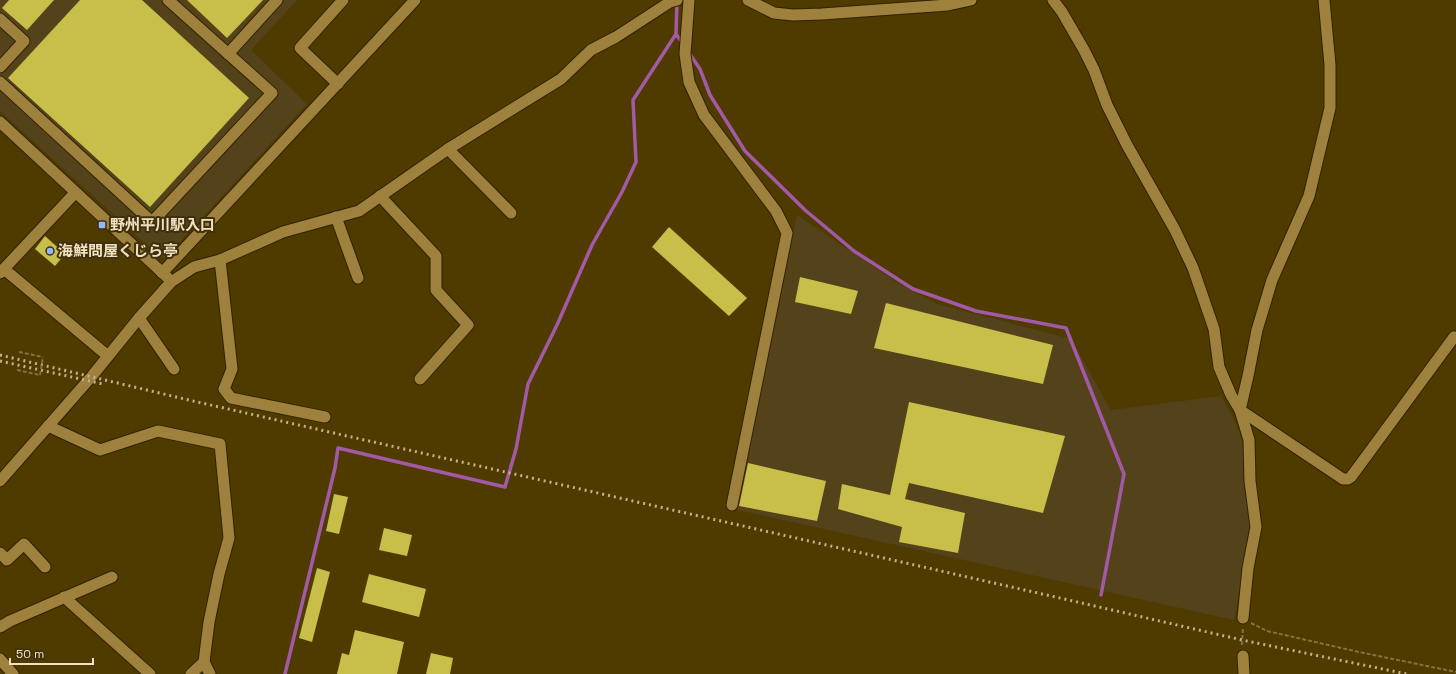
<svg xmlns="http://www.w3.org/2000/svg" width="1456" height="674" font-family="'Space Grotesk','Noto Sans JP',sans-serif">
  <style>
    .built { fill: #54431a }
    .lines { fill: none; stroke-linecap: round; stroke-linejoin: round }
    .stream { stroke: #a35aa6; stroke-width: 3.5 }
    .building { fill: #c7bf4a }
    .minor-casing { stroke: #312200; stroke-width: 13 }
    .path { stroke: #84713f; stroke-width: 2; stroke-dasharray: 4 2; stroke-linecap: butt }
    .minor { stroke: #9f813e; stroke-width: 11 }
    .rail { stroke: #c4b28b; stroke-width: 3; stroke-dasharray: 2 4; stroke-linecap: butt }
    .path-bridge { stroke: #84713f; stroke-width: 2; stroke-dasharray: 4 2; stroke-linecap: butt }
    .poi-dot { fill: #97b6fd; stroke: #40310c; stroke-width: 1.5 }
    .labels { text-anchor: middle; stroke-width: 4; stroke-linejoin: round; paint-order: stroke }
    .poi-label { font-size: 15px; font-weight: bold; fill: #f1e1c0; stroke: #40310c; text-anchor: start }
  </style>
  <rect width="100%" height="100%" fill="#4f3a00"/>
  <g class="built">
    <path d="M 0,0 L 297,0 L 251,50 L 307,104 L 165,258 L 160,257 L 0,111 Z"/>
    <path d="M 797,215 L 898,283 L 937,304 L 1071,339 L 1111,410 L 1221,396 L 1235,421 L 1245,448 L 1244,486 L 1251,525 L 1234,620 L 734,509 Z"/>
  </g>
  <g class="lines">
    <g class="stream">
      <path d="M 676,34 L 683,44"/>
      <path d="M 689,53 L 700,69 L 710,95 L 745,151 L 805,210 L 854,251 L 913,289 L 976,311 L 1066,328 L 1124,474 L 1101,595"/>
      <path d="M 285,674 L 335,468 L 338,448 L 505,487 L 516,449 L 528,384 L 557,325 L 592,245 L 622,192 L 636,162 L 633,100 L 676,34 L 677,1"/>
    </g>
  </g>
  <g class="building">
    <path d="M 9,0 L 54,0 L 27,30 L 2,8 Z"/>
    <path d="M 80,0 L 142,0 L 249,98 L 150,207 L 8,78 Z"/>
    <path d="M 187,0 L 263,0 L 227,38 Z"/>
    <path d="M 669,227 L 747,298 L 729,316 L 652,247 Z"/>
    <path d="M 45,236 L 65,254 L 55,266 L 35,249 Z"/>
    <path d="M 800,277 L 858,291 L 851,314 L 795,302 Z"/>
    <path d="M 886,303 L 1053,345 L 1043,384 L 874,348 Z"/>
    <path d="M 909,402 L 1065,436 L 1043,513 L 909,483 L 905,499 L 965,513 L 958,553 L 899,542 L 902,527 L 838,509 L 842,484 L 890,495 Z"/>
    <path d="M 748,463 L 826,481 L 817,521 L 739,506 Z"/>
    <path d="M 334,494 L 348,497 L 339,534 L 326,531 Z"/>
    <path d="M 384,528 L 412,535 L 407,556 L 379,550 Z"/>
    <path d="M 317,568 L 330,572 L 312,642 L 299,638 Z"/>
    <path d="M 369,574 L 426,589 L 419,617 L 362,602 Z"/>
    <path d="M 355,630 L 404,642 L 397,674 L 337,674 L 342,653 L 349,655 Z"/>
    <path d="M 431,653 L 453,658 L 450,674 L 426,674 Z"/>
  </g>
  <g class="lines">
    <g class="minor-casing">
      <g id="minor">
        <path d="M 689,0 L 685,54 L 689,82 L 704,115 L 776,211 L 787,233 L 732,505"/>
        <path d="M 748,0 L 774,13 L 793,15 L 822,14 L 948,5 L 971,0"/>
        <path d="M 1053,0 L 1062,12 L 1084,50 L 1094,70 L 1107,105 L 1127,145 L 1175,230 L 1193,268 L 1214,329 L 1219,367 L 1231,395 L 1240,410 L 1249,440 L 1250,481 L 1256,527 L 1248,568 L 1243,618"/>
        <path d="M 0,19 L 24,41 L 0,67"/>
        <path d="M 228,54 L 277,0"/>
        <path d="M 0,82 L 152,222 L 272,93 L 168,0"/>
        <path d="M 338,84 L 300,48 L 343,0"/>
        <path d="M 0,122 L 167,277"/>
        <path d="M 448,149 L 511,213"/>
        <path d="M 380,196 L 436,256 L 436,290 L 468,325 L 420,379"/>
        <path d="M 336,217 L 358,278"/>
        <path d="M 220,260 L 232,369 L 224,389 L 231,398 L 325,417"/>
        <path d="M 4,269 L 108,356"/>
        <path d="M 0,273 L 75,193"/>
        <path d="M 162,273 L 415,0"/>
        <path d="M 139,318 L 174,369"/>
        <path d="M 1240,410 L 1248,376 L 1257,330 L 1272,280 L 1309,196 L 1330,108 L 1330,65 L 1324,0"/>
        <path d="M 1240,410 L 1343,479 L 1348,479 L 1351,477 L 1454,337 L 1456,338"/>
        <path d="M 48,426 L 100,450 L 158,431 L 220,444 L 229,538 L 219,574 L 209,622 L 204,662 L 210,674"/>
        <path d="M 0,481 L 92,376 L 139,318 L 171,282 L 194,267 L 220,260 L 283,232 L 359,211 L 448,149 L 561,79 L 591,50 L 616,37 L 670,2 L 677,0"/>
        <path d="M 0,553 L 7,560 L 24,544 L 45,567"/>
        <path d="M 64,597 L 150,674"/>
        <path d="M 0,627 L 10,621 L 112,577"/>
        <path d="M 1243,656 L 1244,674"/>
        <path d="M 0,659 L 13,674"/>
        <path d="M 191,674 L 204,662"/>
      </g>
    </g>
    <g class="path">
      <path d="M 19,352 L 43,357"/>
      <path d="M 17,370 L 40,375"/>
      <path d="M 1251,623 L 1267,631 L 1359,652 L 1456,672"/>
      <path d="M 1242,645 L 1243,627"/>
    </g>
    <use href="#minor" class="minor"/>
    <g class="rail">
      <path d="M 0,355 L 193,401 L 1073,601 L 1242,640 L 1407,674"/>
      <path d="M 0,361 L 103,384"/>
    </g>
    <path class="path-bridge" d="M 40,375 L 43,357"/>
  </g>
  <g class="poi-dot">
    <rect x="98" y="221" width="8" height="8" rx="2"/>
    <circle cx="50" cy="251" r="4"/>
  </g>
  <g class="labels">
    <g class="poi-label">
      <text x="110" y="230">野州平川駅入口</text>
      <text x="58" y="256">海鮮問屋くじら亭</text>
    </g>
  </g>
  <path d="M10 658v6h83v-6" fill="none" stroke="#f1e1c0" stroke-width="2"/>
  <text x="16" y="658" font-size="12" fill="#f1e1c0" stroke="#40310c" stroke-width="3" paint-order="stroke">50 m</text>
</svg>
